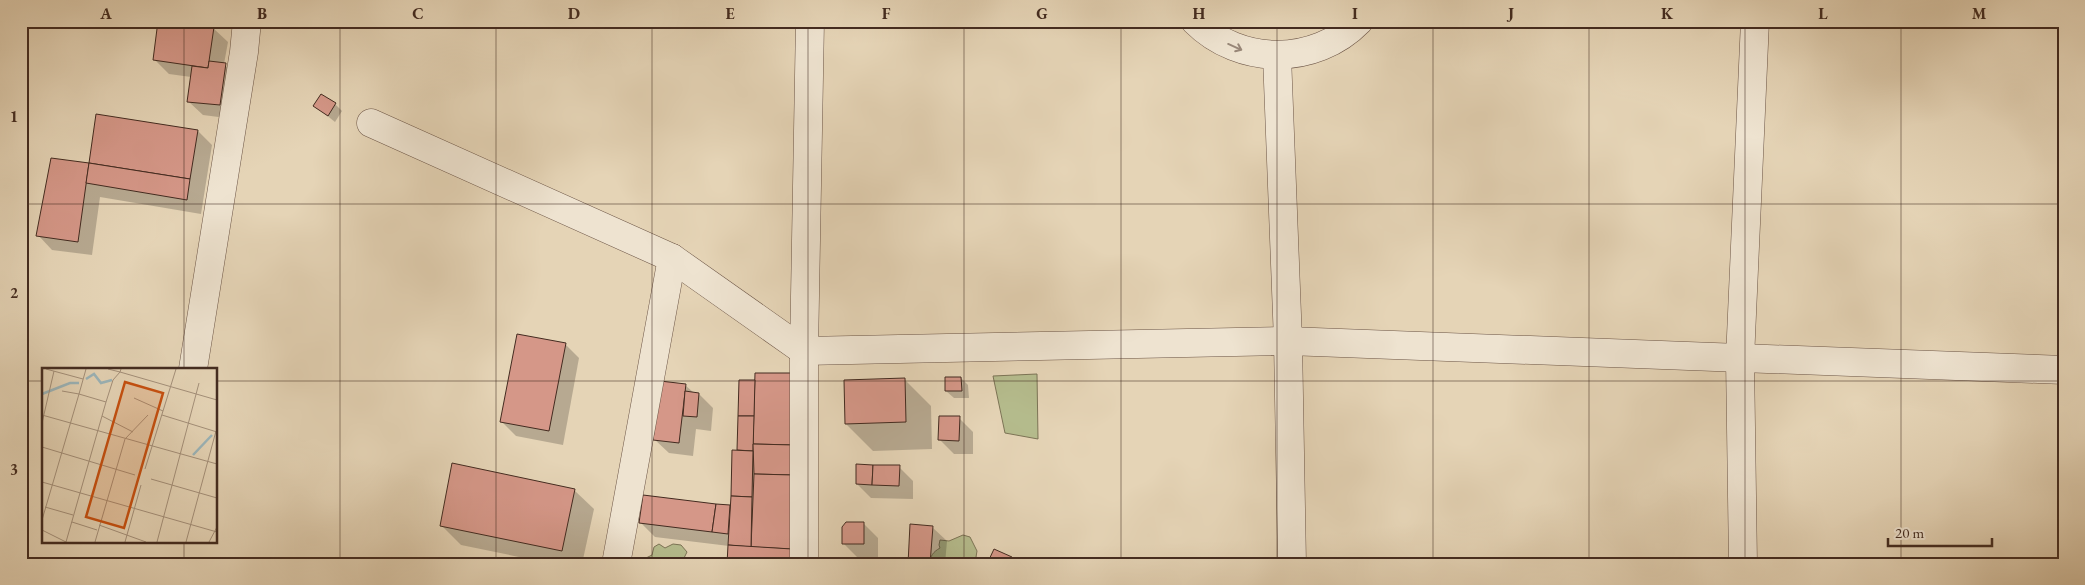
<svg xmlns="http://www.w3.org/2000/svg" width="2085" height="585" font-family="'EB Garamond',serif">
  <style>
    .green { fill: #b5bc8d; stroke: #7c7456 }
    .shadow { fill: #0003 }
    .building { fill: #d59788; stroke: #432b20 }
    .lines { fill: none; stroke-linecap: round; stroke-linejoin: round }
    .minor-casing { stroke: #6c5546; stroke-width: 29 }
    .tertiary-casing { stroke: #6c5546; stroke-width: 29 }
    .minor { stroke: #eee3d0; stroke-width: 28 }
    .tertiary { stroke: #eee3d0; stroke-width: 28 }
    .oneway { stroke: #988778 }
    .grid { fill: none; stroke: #432b20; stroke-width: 1; stroke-opacity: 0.55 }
    .inset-river { fill: none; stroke: #9bb5ba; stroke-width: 2.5 }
    .inset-road { fill: none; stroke: #a4907a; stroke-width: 1 }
    .view { fill: #c75010; fill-opacity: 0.15; stroke: #c75010; stroke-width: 2.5 }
    .inset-edge { fill: none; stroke: #432b20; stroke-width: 2.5 }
    .neatline { fill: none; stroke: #432b20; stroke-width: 2 }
    .grid-label { font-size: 16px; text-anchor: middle; font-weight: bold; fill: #432b20 }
  </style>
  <rect width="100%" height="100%" fill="#e5d4b6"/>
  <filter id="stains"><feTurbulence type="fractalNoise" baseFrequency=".004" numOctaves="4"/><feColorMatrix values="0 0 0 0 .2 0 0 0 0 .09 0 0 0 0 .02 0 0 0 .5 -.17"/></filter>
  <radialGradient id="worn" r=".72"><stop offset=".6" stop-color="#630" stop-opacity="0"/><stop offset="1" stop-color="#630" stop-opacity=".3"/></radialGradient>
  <g class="green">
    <path d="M 1037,374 L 1038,439 L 1005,433 L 993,376 Z"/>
    <path d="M 963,535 L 970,537 L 977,551 L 976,557 L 986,564 L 930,564 C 930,556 933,552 940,548 L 939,545 L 940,540 L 949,541 Z"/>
    <path d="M 659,544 L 665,548 L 673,544 L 681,545 L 687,552 L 683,560 L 684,564 L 645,564 L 646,558 L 652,555 L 654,547 Z"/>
  </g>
  <g class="shadow">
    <path d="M 213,28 L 228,42 L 224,64 L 239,79 L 234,119 L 203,115 L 188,101 L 191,77 L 169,74 L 154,59 Z"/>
    <path d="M 335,104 L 342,111 L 335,122 L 315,106 Z"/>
    <path d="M 198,131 L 212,145 L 201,214 L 100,197 L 92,255 L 52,250 L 38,235 L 90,164 Z"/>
    <path d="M 565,344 L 579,358 L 563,445 L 516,436 L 501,421 Z"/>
    <path d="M 961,378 L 968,385 L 969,398 L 954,398 L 946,391 Z"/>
    <path d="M 905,380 L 931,406 L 932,449 L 873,451 L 846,424 Z"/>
    <path d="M 740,381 L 806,564 L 729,546 L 655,537 L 641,523 L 644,496 L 731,507 L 738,451 Z"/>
    <path d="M 685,385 L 694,393 L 699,394 L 713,408 L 711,431 L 696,429 L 693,456 L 669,453 L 654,439 Z"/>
    <path d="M 959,418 L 973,432 L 973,454 L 954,454 L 940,440 Z"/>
    <path d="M 899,467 L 913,481 L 913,499 L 871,498 L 857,484 Z"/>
    <path d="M 574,490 L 594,509 L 582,564 L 553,564 L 461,545 L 441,525 Z"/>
    <path d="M 864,524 L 878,538 L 878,558 L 858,558 L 844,544 Z"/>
    <path d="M 932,527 L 947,541 L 945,564 L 909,564 Z"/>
    <path d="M 1011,558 L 1016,564 L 989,564 Z"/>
  </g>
  <g class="building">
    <path d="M 158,21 L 177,21 L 214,27 L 208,68 L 153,60 Z"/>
    <path d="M 209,61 L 226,63 L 220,105 L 187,102 L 192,66 L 208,68 Z"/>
    <path d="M 321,94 L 336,103 L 328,116 L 313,106 Z"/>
    <path d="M 96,114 L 198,130 L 190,179 L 89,163 Z"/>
    <path d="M 51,158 L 89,163 L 78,242 L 36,236 Z"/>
    <path d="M 89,163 L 190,179 L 187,200 L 86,183 Z"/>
    <path d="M 517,334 L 566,343 L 549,431 L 500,422 Z"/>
    <path d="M 755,373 L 793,373 L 794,445 L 753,444 Z"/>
    <path d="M 945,377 L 961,377 L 962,391 L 945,391 Z"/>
    <path d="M 905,378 L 906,422 L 845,424 L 844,380 Z"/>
    <path d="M 739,380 L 755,380 L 754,416 L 738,416 Z"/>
    <path d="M 660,381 L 686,384 L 679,443 L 653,440 Z"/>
    <path d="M 685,391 L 699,393 L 697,417 L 683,416 Z"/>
    <path d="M 738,416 L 754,416 L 753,451 L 737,450 Z"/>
    <path d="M 939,416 L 960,416 L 959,441 L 938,440 Z"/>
    <path d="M 753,444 L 794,445 L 793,475 L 754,474 Z"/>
    <path d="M 732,450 L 753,451 L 752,497 L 731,496 Z"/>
    <path d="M 452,463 L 575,489 L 562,551 L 440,526 Z"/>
    <path d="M 856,464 L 873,465 L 872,485 L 856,484 Z"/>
    <path d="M 873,465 L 900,465 L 899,486 L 872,485 Z"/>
    <path d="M 754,474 L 793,475 L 792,549 L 751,547 Z"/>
    <path d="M 643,495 L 716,504 L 712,532 L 639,523 Z"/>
    <path d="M 731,496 L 752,497 L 751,547 L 728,545 Z"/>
    <path d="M 716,504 L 730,505 L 728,534 L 712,532 Z"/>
    <path d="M 846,522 L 864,522 L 864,544 L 842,544 L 842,527 Z"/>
    <path d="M 910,524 L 933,526 L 930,564 L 908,564 Z"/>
    <path d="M 728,545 L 792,549 L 792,564 L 727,564 Z"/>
    <path d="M 994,549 L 1012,557 L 1009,564 L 987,564 Z"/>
  </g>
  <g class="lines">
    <g class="minor-casing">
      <g id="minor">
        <path d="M 1277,56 L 1288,341 L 1292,564"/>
        <path d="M 371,123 L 672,258 L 804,351 L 1288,341 L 2064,370"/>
        <path d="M 193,369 L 244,52 L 247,21"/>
        <path d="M 616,564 L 672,258"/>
        <path d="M 804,564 L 804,351 L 810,21"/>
        <path d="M 1743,564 L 1740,359 L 1755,21"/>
      </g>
    </g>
    <g class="tertiary-casing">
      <path id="tertiary" d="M 1195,21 C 1240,66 1315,66 1359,21"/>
    </g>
    <use href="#minor" class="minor"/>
    <use href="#tertiary" class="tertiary"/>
  </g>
  <defs><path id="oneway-shaft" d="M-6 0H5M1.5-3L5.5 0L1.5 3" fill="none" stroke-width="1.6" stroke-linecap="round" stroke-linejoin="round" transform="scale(1.25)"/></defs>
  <use class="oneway" href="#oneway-shaft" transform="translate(1235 47) rotate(24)"/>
  <path class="grid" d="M 184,21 L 184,369M 340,21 L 340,564M 496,21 L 496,564M 652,21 L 652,564M 808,21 L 808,564M 964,21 L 964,564M 1121,21 L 1121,564M 1277,21 L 1277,564M 1433,21 L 1433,564M 1589,21 L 1589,564M 1745,21 L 1745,564M 1901,21 L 1901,564M 21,204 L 2064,204M 21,381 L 44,381M 216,381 L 2064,381M 184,541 L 184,564"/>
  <g transform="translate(42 368)">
    <rect width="175" height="175" fill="#e5d4b6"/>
    <path class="inset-river" d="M 44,11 L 52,6 L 59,15 L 70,12M 0,26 L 28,15 L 37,15M 151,87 L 170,67"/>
    <path class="inset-road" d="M 4,1 L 41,11M 66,1 L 78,4 L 79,1M 20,23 L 37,26 L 44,1M 92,30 L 121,43M 0,47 L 175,96M 120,47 L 175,64M 60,48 L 91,64M 0,55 L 12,3M 0,79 L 93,107M 103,101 L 134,1M 109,111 L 175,130M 0,114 L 175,164M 3,139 L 31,147M 0,152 L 37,26 L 64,34M 30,154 L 55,162M 57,157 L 104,174M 0,162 L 24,174M 24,174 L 64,34 L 71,12 L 78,4 L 175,32M 53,174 L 83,71 L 106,47M 83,174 L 99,117M 115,174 L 157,15M 144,174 L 174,63M 167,174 L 175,159"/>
    <path class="view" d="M 83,14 L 121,25 L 82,160 L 44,149 Z"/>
    <rect width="175" height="175" class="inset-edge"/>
  </g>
  <rect width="2085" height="585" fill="none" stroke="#e5d4b6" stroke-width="55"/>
  <path d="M1888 538v8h104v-8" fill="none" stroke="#432b20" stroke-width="2.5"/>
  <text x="1895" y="538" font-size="15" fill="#432b20" stroke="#eee3d0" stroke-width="4" paint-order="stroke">20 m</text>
  <rect x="28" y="28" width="2030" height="530" class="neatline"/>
  <g class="grid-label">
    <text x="106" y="19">A</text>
    <text x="262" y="19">B</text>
    <text x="418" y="19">C</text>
    <text x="574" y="19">D</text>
    <text x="730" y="19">E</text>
    <text x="886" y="19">F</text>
    <text x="1042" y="19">G</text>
    <text x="1199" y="19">H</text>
    <text x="1355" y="19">I</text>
    <text x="1511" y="19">J</text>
    <text x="1667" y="19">K</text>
    <text x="1823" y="19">L</text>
    <text x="1979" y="19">M</text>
    <text x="14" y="122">1</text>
    <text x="14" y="298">2</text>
    <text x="14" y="475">3</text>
  </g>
  <rect width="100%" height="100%" filter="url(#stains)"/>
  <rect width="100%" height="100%" fill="url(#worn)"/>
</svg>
